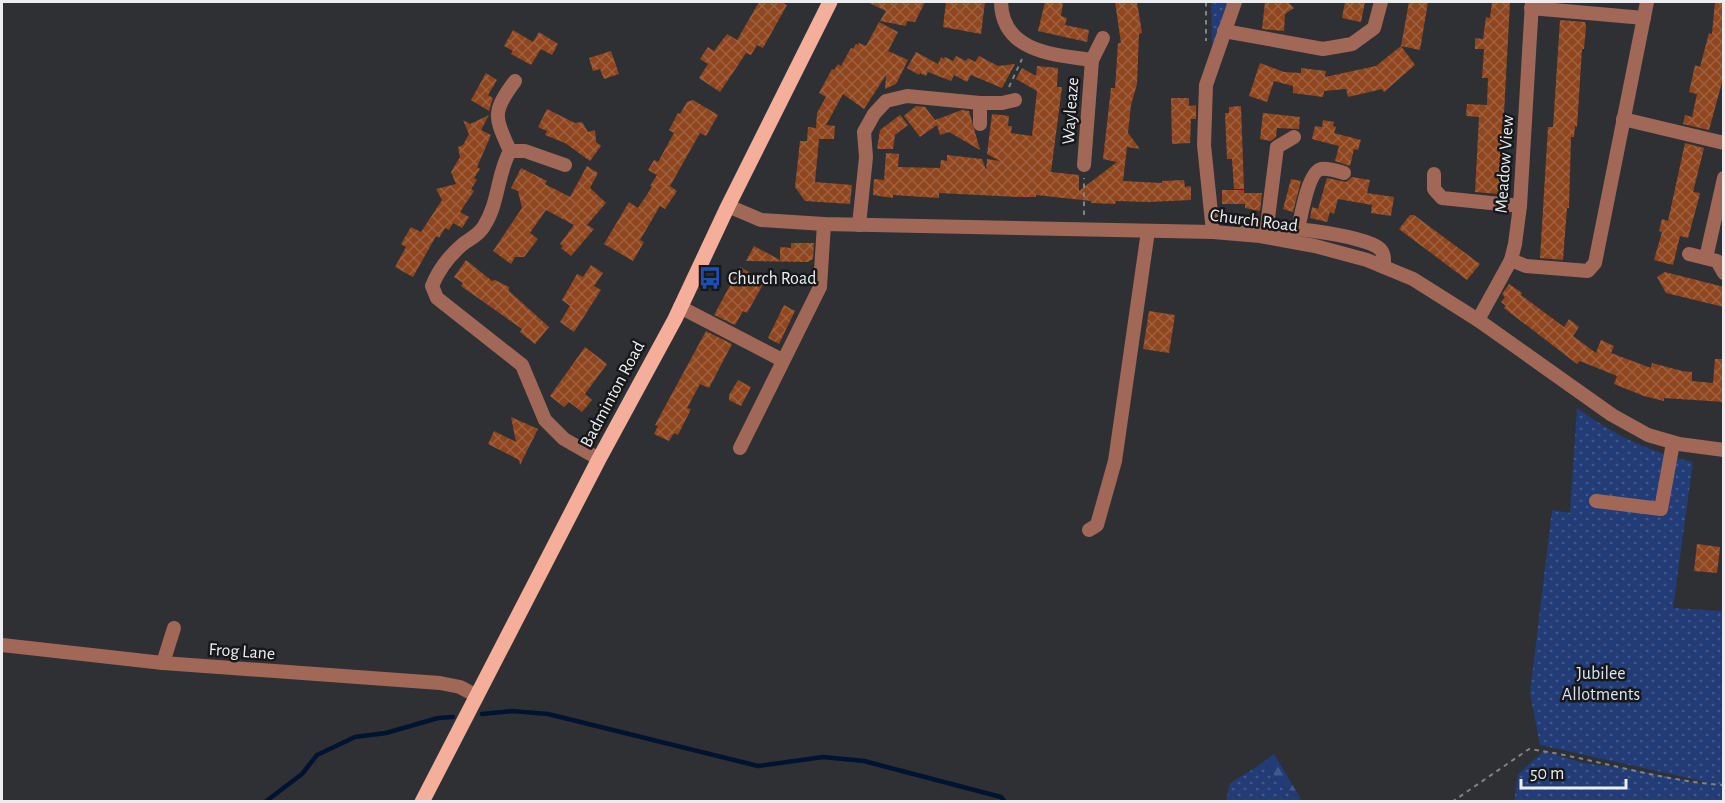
<svg xmlns="http://www.w3.org/2000/svg" width="1725" height="803" font-family="'Alegreya Sans',sans-serif">
  <style>
    .green { fill: url(#green-dots) }
    .forest { fill: url(#forest-firs) }
    .lines { fill: none; stroke-linecap: round; stroke-linejoin: round }
    .stream { stroke: #001431; stroke-width: 4.5 }
    .building { fill: url(#building-cross-hatch) }
    .path { stroke: #808285; stroke-width: 2; stroke-dasharray: 4.5 4.5; stroke-linecap: butt }
    .minor { stroke: #a16858; stroke-width: 14 }
    .major { stroke: #f4ae99; stroke-width: 15 }
    .labels { text-anchor: middle; stroke-width: 5; stroke-linejoin: round; paint-order: stroke }
    .street-label { font-size: 18px; fill: #ecedf0; stroke: #17181a }
    .poi-label { font-size: 18px; fill: #ecedf0; stroke: #17181a; text-anchor: start }
    .park-label { font-size: 18px; fill: #d8e3f6; stroke: #17181a }
  </style>
  <defs>
    <pattern id="green-dots" width="8" height="8" patternUnits="userSpaceOnUse" patternTransform="scale(1.5)"><rect width="8" height="8" fill="#213c77"/><path d="M2 2h.1M6 6h.1" fill="none" stroke="#41588b" stroke-width="1.8" stroke-linecap="round"/></pattern>
    <pattern id="forest-firs" width="22" height="20" patternUnits="userSpaceOnUse" patternTransform="scale(1.5)"><rect width="22" height="20" fill="#213c77"/><path d="M5 1l3.5 6h-7zM16 11l3.5 6h-7z" fill="#41588b"/></pattern>
    <pattern id="building-cross-hatch" width="8" height="8" patternUnits="userSpaceOnUse" patternTransform="scale(1.5)"><rect width="8" height="8" fill="#90461e"/><path d="M0 0l8 8M0 8l8-8" fill="none" stroke="#a0613f"/></pattern>
  </defs>
  <rect width="100%" height="100%" fill="#2e3034"/>
  <g class="green">
    <path d="M 1211,2 L 1229,2 L 1212,49 Z"/>
    <path d="M 1577,408 C 1616,436 1647,451 1693,462 L 1673,608 L 1723,611 L 1723,801 L 1514,802 L 1518,774 L 1544,751 L 1583,763 L 1630,769 L 1698,783 L 1715,784 L 1540,745 L 1530,693 L 1552,510 L 1570,513 Z"/>
    <path d="M 1267,766 L 1280,783 L 1301,801 L 1226,802 L 1230,783 L 1255,768 Z"/>
  </g>
  <path class="forest" d="M 1274,754 L 1302,801 L 1280,783 L 1267,766 L 1255,768 Z"/>
  <g class="lines">
    <g class="stream">
      <path d="M 482,714 L 512,711 L 548,714 L 758,766 L 823,757 L 864,761 L 1001,797 L 1005,802"/>
      <path d="M 265,802 L 302,774 L 317,755 L 355,737 L 386,733 L 438,718 L 453,717"/>
    </g>
  </g>
  <g class="building">
    <path d="M 759,2 L 780,2 L 787,5 L 763,48 L 757,45 L 751,55 L 746,53 L 720,92 L 699,78 L 708,64 L 700,59 L 708,47 L 714,51 L 727,34 L 737,40 Z"/>
    <path d="M 867,2 L 925,2 L 915,22 L 907,21 L 906,26 L 880,21 L 886,11 Z"/>
    <path d="M 946,2 L 985,2 L 981,34 L 943,27 Z"/>
    <path d="M 1045,2 L 1063,2 L 1061,16 L 1067,18 L 1065,25 L 1089,30 L 1087,42 L 1038,31 Z"/>
    <path d="M 1115,2 L 1137,2 L 1142,33 L 1139,34 L 1137,84 L 1131,105 L 1128,133 L 1140,149 L 1127,147 L 1123,181 L 1162,183 L 1162,181 L 1184,180 L 1185,187 L 1191,186 L 1191,200 L 1149,202 L 1116,201 L 1115,204 L 1091,203 L 1091,201 L 1036,195 L 1036,197 L 1019,197 L 939,193 L 939,198 L 893,195 L 893,198 L 873,195 L 874,179 L 884,180 L 886,153 L 899,154 L 898,167 L 940,168 L 941,160 L 947,161 L 947,155 L 982,159 L 986,170 L 987,159 L 1000,161 L 987,154 L 992,114 L 1009,116 L 1008,126 L 1012,126 L 1011,133 L 1032,136 L 1037,91 L 1016,79 L 1022,68 L 1036,76 L 1037,66 L 1058,68 L 1057,87 L 1062,87 L 1051,172 L 1079,175 L 1079,191 L 1117,162 L 1103,159 L 1111,88 L 1115,88 L 1118,43 L 1121,43 Z"/>
    <path d="M 1265,2 L 1288,2 L 1294,8 L 1285,14 L 1284,31 L 1262,29 Z"/>
    <path d="M 1345,2 L 1365,2 L 1361,22 L 1342,18 Z"/>
    <path d="M 1409,2 L 1428,2 L 1420,50 L 1401,46 L 1415,65 L 1384,92 L 1382,89 L 1348,97 L 1346,89 L 1324,91 L 1323,97 L 1293,93 L 1293,86 L 1274,81 L 1267,102 L 1249,96 L 1260,63 L 1284,72 L 1301,73 L 1301,68 L 1326,71 L 1325,77 L 1376,66 L 1401,46 Z"/>
    <path d="M 1492,2 L 1510,2 L 1502,151 L 1505,152 L 1505,163 L 1502,162 L 1500,194 L 1475,192 L 1479,117 L 1466,116 L 1467,104 L 1487,105 L 1488,78 L 1482,78 L 1484,49 L 1475,49 L 1475,38 L 1483,39 L 1486,17 L 1490,18 Z"/>
    <path d="M 1715,2 L 1724,2 L 1724,75 L 1709,130 L 1683,124 L 1685,115 L 1692,117 L 1697,94 L 1689,92 L 1695,65 L 1700,67 L 1709,33 L 1712,34 Z"/>
    <path d="M 1560,20 L 1585,22 L 1586,27 L 1584,49 L 1582,49 L 1577,127 L 1575,126 L 1574,137 L 1571,137 L 1569,208 L 1567,208 L 1563,260 L 1540,258 L 1548,127 L 1553,127 Z"/>
    <path d="M 879,22 L 898,32 L 888,51 L 908,60 L 896,84 L 885,89 L 886,75 L 864,109 L 843,94 L 826,125 L 835,126 L 834,139 L 819,139 L 815,182 L 852,185 L 850,204 L 805,201 L 795,187 L 800,141 L 807,141 L 808,127 L 816,128 L 817,113 L 826,97 L 819,93 L 832,69 L 834,70 L 838,64 L 841,66 L 851,48 L 853,49 L 856,44 L 858,45 L 859,43 L 866,46 Z"/>
    <path d="M 513,30 L 533,42 L 539,32 L 558,44 L 552,55 L 541,49 L 531,65 L 511,54 L 513,51 L 504,46 Z"/>
    <path d="M 611,51 L 619,74 L 604,79 L 600,69 L 593,71 L 589,58 Z"/>
    <path d="M 916,52 L 938,64 L 941,57 L 944,59 L 945,57 L 953,61 L 956,56 L 966,61 L 968,58 L 975,62 L 979,56 L 998,66 L 1015,64 L 1002,88 L 971,75 L 967,82 L 954,75 L 951,81 L 928,72 L 926,76 L 920,73 L 919,75 L 907,68 Z"/>
    <path d="M 486,73 L 497,80 L 488,95 L 493,98 L 489,111 L 471,100 Z"/>
    <path d="M 1171,98 L 1189,98 L 1189,106 L 1196,105 L 1196,119 L 1191,119 L 1190,143 L 1172,144 Z"/>
    <path d="M 693,100 L 718,115 L 706,136 L 700,133 L 670,186 L 677,191 L 665,209 L 660,206 L 640,240 L 644,242 L 633,261 L 604,244 L 629,202 L 638,208 L 652,187 L 650,186 L 657,175 L 648,170 L 654,160 L 658,162 L 674,133 L 669,130 L 678,113 L 680,114 L 687,102 Z"/>
    <path d="M 916,106 L 925,107 L 935,120 L 962,110 L 969,111 L 980,150 L 949,132 L 940,135 L 937,125 L 920,137 L 904,116 Z"/>
    <path d="M 1241,106 L 1244,189 L 1234,189 L 1232,159 L 1227,159 L 1225,113 L 1229,113 L 1229,107 Z"/>
    <path d="M 547,109 L 575,123 L 582,122 L 588,132 L 595,130 L 596,142 L 601,146 L 590,161 L 565,143 L 545,135 L 547,131 L 538,127 Z"/>
    <path d="M 1263,113 L 1300,117 L 1299,129 L 1277,128 L 1276,137 L 1271,141 L 1260,139 Z"/>
    <path d="M 489,115 L 481,130 L 491,135 L 477,167 L 480,169 L 474,178 L 477,180 L 471,189 L 474,191 L 460,212 L 469,217 L 462,228 L 453,223 L 449,230 L 445,228 L 439,238 L 436,236 L 413,277 L 395,267 L 406,247 L 401,244 L 411,227 L 421,232 L 442,200 L 436,189 L 456,184 L 451,172 L 460,157 L 458,147 L 463,145 L 469,134 L 463,120 L 470,124 Z"/>
    <path d="M 900,115 L 908,125 L 895,135 L 893,149 L 877,149 L 880,130 Z"/>
    <path d="M 1323,120 L 1334,122 L 1333,126 L 1336,127 L 1334,133 L 1361,140 L 1358,150 L 1354,149 L 1350,166 L 1335,161 L 1339,146 L 1312,139 L 1315,126 L 1322,127 Z"/>
    <path d="M 1685,143 L 1704,148 L 1693,192 L 1700,193 L 1697,205 L 1688,238 L 1680,236 L 1673,265 L 1654,260 L 1662,232 L 1659,231 L 1662,219 L 1668,221 Z"/>
    <path d="M 587,166 L 598,173 L 590,188 L 606,203 L 587,225 L 594,229 L 571,256 L 561,248 L 563,246 L 560,244 L 574,225 L 546,210 L 530,233 L 538,239 L 524,257 L 515,257 L 511,264 L 493,251 L 522,208 L 518,191 L 511,188 L 521,168 L 547,181 L 545,184 L 570,197 Z"/>
    <path d="M 1352,177 L 1370,180 L 1367,193 L 1394,197 L 1391,216 L 1371,213 L 1372,205 L 1338,199 L 1334,214 L 1330,212 L 1327,222 L 1310,218 L 1312,207 L 1318,209 L 1327,178 L 1346,182 Z"/>
    <path d="M 1291,179 L 1301,181 L 1293,212 L 1283,209 Z"/>
    <path d="M 1222,190 L 1244,190 L 1244,193 L 1262,193 L 1260,211 L 1245,208 L 1245,204 L 1222,204 Z"/>
    <path d="M 1410,215 L 1414,215 L 1480,264 L 1467,280 L 1399,229 Z"/>
    <path d="M 791,243 L 814,243 L 813,259 L 808,262 L 746,261 L 754,246 L 780,260 L 780,247 L 791,248 Z"/>
    <path d="M 466,260 L 492,281 L 495,280 L 509,287 L 509,291 L 549,327 L 535,344 L 520,332 L 522,329 L 461,286 L 463,283 L 454,277 Z"/>
    <path d="M 591,265 L 603,273 L 594,286 L 601,290 L 574,332 L 560,322 L 570,306 L 562,300 L 577,274 L 583,277 Z"/>
    <path d="M 740,267 L 765,281 L 747,313 L 743,311 L 735,325 L 714,315 Z"/>
    <path d="M 1665,272 L 1724,287 L 1724,307 L 1666,293 L 1657,277 Z"/>
    <path d="M 1509,284 L 1522,293 L 1521,295 L 1564,327 L 1569,319 L 1579,327 L 1573,336 L 1596,353 L 1601,340 L 1614,346 L 1611,353 L 1651,368 L 1652,363 L 1682,371 L 1692,372 L 1692,381 L 1713,383 L 1715,359 L 1724,359 L 1724,402 L 1664,398 L 1664,401 L 1644,396 L 1614,384 L 1617,376 L 1580,361 L 1577,364 L 1504,308 L 1506,306 L 1501,302 L 1505,297 L 1502,294 Z"/>
    <path d="M 784,305 L 795,311 L 779,344 L 768,338 Z"/>
    <path d="M 1149,311 L 1175,315 L 1169,353 L 1143,349 Z"/>
    <path d="M 706,331 L 732,344 L 709,388 L 700,384 L 687,408 L 691,409 L 678,435 L 674,433 L 669,441 L 654,434 L 658,426 L 655,425 Z"/>
    <path d="M 585,347 L 607,364 L 585,394 L 592,400 L 582,412 L 569,402 L 564,407 L 550,396 Z"/>
    <path d="M 738,380 L 751,387 L 741,406 L 729,400 L 729,395 Z"/>
    <path d="M 511,417 L 538,429 L 520,465 L 519,460 L 488,444 L 494,431 L 516,442 Z"/>
    <path d="M 1697,544 L 1720,547 L 1717,573 L 1694,571 Z"/>
  </g>
  <g class="lines">
    <g class="path">
      <path d="M 1206,2 L 1206,41"/>
      <path d="M 1009,87 L 1022,59"/>
      <path d="M 1084,215 L 1084,178"/>
      <path d="M 1452,802 L 1529,749 C 1594,758 1658,781 1724,785"/>
    </g>
    <g class="minor">
      <path d="M 1001,2 C 1002,52 1054,55 1092,60"/>
      <path d="M 1531,8 L 1644,18"/>
      <path d="M 1224,31 L 1323,49 L 1352,44 L 1374,28 L 1381,2"/>
      <path d="M 515,81 C 491,113 495,117 510,151 L 525,151 L 565,165"/>
      <path d="M 1623,119 L 1724,143"/>
      <path d="M 980,124 L 980,103"/>
      <path d="M 510,151 C 497,174 499,203 484,226 C 480,234 470,239 463,244 C 450,255 438,271 432,286 L 437,298 L 522,365 L 545,420 L 564,439 L 599,459"/>
      <path d="M 1084,165 L 1092,60 L 1103,38"/>
      <path d="M 1434,174 L 1434,189 L 1442,198 L 1520,206"/>
      <path d="M 728,206 L 761,220 L 824,224 L 1213,232 L 1260,236 L 1315,246 L 1367,260 L 1413,279 L 1478,320 L 1612,415 L 1648,435 L 1679,444 L 1724,450"/>
      <path d="M 859,225 L 866,157 L 864,132 L 874,114 L 886,101 L 907,96 L 980,103 L 1002,103 L 1015,100"/>
      <path d="M 1267,226 L 1277,147 L 1294,137"/>
      <path d="M 1298,229 C 1301,217 1308,172 1321,169 C 1329,168 1337,171 1344,173"/>
      <path d="M 1246,231 C 1263,221 1366,235 1380,249 C 1385,254 1384,261 1384,267"/>
      <path d="M 1213,232 L 1204,145 L 1206,85 L 1235,2"/>
      <path d="M 1689,254 L 1717,261 L 1724,273"/>
      <path d="M 1706,258 L 1724,178"/>
      <path d="M 1511,260 L 1526,266 L 1588,271 L 1595,263 L 1647,2"/>
      <path d="M 680,307 L 782,360"/>
      <path d="M 1478,320 L 1511,260 L 1515,244 L 1520,206 L 1532,2"/>
      <path d="M 740,448 L 820,287 L 824,224"/>
      <path d="M 1596,501 L 1661,509 L 1673,443"/>
      <path d="M 1089,530 L 1097,525 L 1115,461 L 1148,231"/>
      <path d="M 2,645 L 163,663 L 440,683 L 460,687 L 477,696"/>
      <path d="M 163,663 L 174,628"/>
    </g>
    <path class="major" d="M 422,802 L 599,459 L 675,319 L 728,206 L 830,2"/>
  </g>
  <defs>
    <g id="bus-bare" transform="scale(1.8)"><path d="M-5-6H5V4H4V6H2V4H-2V6H-4V4H-5ZM-3.5-4V0h7V-4ZM-3.5 1.2v1.5H-2V1.2ZM2 1.2v1.5H3.5V1.2Z" fill="#1a4fb4" stroke="#17181a" stroke-width="2.5" paint-order="stroke"/></g>
  </defs>
  <g fill-rule="evenodd">
    <use href="#bus-bare" x="710" y="278"/>
  </g>
  <g class="labels">
    <g class="street-label">
      <text transform="translate(1070 111) rotate(-86)" y="6">Wayleaze</text>
      <text transform="translate(1504 164) rotate(-86)" y="6">Meadow View</text>
      <text transform="translate(1254 220) rotate(7)" y="6">Church Road</text>
      <text transform="translate(612 394) rotate(-62)" y="6">Badminton Road</text>
      <text transform="translate(242 651) rotate(4)" y="6">Frog Lane</text>
    </g>
    <g class="poi-label">
      <text x="728" y="284">Church Road</text>
    </g>
    <g class="park-label">
      <text x="1601" y="679">Jubilee<tspan x="1601" dy="21">Allotments</tspan></text>
    </g>
  </g>
  <rect width="1725" height="803" fill="none" stroke="#ecedf0" stroke-width="6"/>
  <path d="M1521 779v9h105v-9" fill="none" stroke="#ecedf0" stroke-width="3"/>
  <text x="1530" y="779" font-size="18" fill="#ecedf0" stroke="#17181a" stroke-width="4.5" paint-order="stroke">50 m</text>
</svg>
